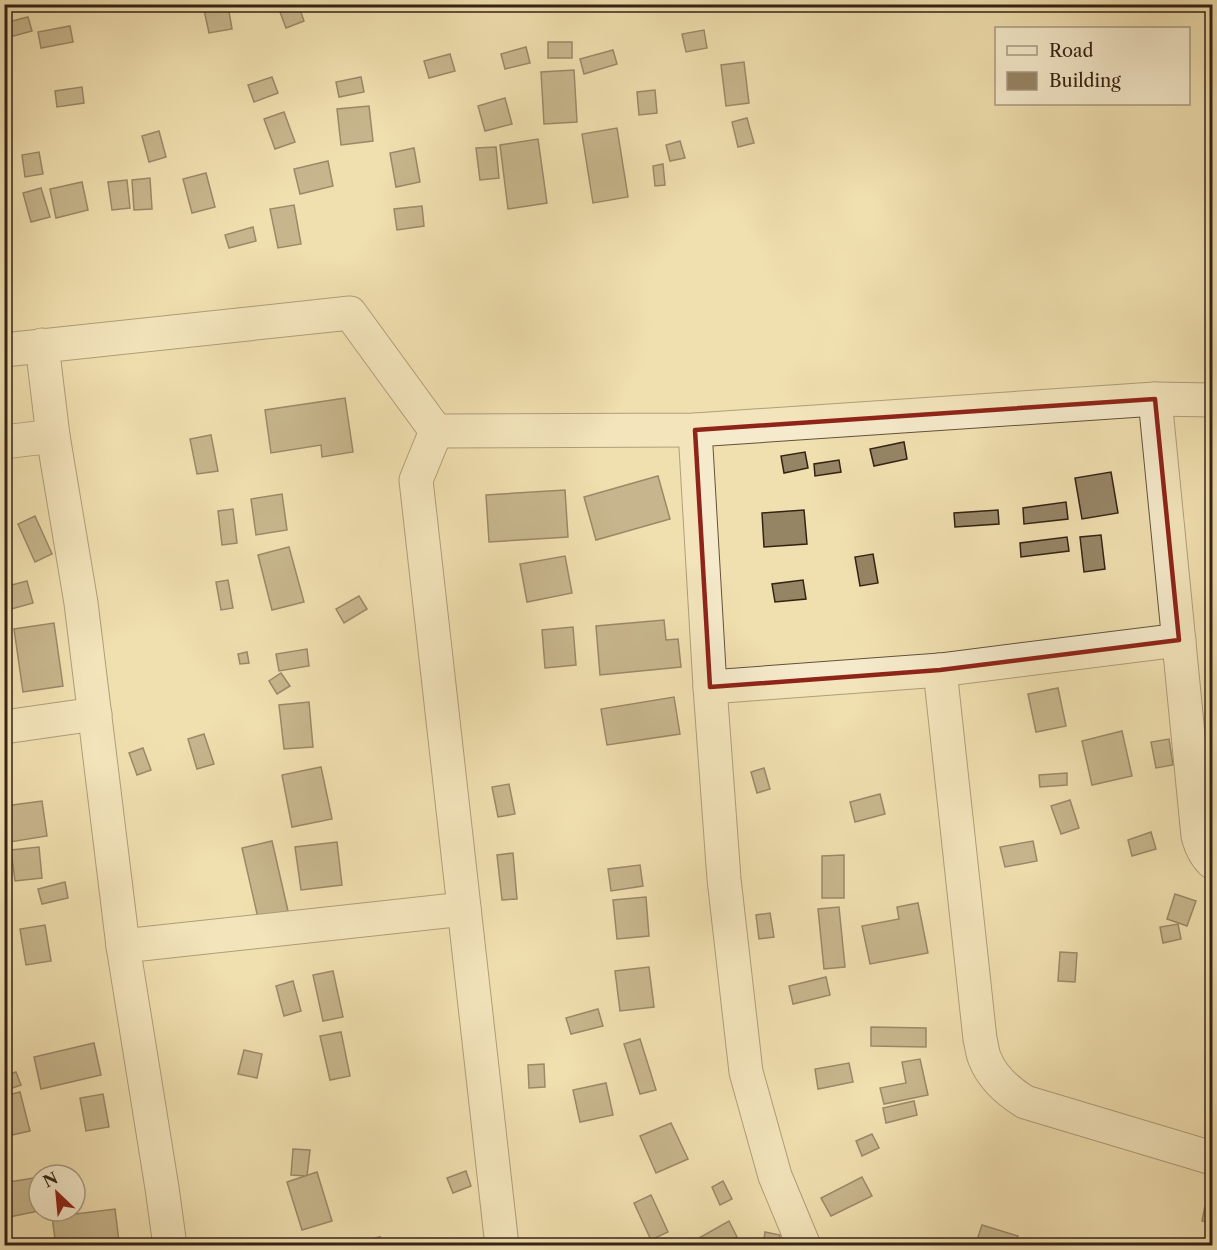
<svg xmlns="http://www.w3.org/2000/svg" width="1217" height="1250" font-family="'Libre Caslon Text',serif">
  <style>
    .building { fill: #968565; stroke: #342314; stroke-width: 1.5 }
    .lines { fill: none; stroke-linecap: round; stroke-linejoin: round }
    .minor-casing { stroke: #63523b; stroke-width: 35 }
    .minor { stroke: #f5eacb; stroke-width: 33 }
    .marked { fill: none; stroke: #8f2418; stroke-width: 4.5; stroke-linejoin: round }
  </style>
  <rect width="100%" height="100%" fill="#f0dfaf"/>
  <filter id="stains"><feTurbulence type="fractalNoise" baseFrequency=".00333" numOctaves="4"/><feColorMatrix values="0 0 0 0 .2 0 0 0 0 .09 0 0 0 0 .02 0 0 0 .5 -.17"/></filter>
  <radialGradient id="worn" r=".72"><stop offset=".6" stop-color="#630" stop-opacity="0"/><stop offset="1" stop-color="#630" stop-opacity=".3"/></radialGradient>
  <g class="building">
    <path d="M 277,4 L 298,4 L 304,21 L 286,28 Z"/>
    <path d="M 228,6 L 232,29 L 209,33 L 204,10 Z"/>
    <path d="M 28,17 L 32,31 L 6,38 L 4,23 Z"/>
    <path d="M 70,26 L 73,42 L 41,48 L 38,32 Z"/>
    <path d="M 704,30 L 707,48 L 686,52 L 682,34 Z"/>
    <rect x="548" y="42" width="24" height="16"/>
    <path d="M 526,47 L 530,63 L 505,69 L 501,54 Z"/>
    <path d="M 613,50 L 617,64 L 584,74 L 580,59 Z"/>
    <path d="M 450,54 L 455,71 L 429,78 L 424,61 Z"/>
    <path d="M 744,62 L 749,103 L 726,106 L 721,65 Z"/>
    <path d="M 574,70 L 577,122 L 544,124 L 541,72 Z"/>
    <path d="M 272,77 L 278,93 L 254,102 L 248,85 Z"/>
    <path d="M 361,77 L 364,92 L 339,97 L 336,82 Z"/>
    <path d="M 82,87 L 84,103 L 57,107 L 55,91 Z"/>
    <path d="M 655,90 L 657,113 L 639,115 L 637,92 Z"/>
    <path d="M 505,98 L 512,124 L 485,131 L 478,106 Z"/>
    <path d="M 369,106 L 373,141 L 341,145 L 337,109 Z"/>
    <path d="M 284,112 L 295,142 L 275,149 L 264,119 Z"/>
    <path d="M 747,118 L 754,143 L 738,147 L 732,122 Z"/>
    <path d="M 617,128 L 628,197 L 593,203 L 582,134 Z"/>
    <path d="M 159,131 L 166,157 L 149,162 L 142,136 Z"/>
    <path d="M 538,139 L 547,203 L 508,209 L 500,145 Z"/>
    <path d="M 680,141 L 685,158 L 670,161 L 666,145 Z"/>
    <path d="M 496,147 L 499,178 L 480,180 L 476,148 Z"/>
    <path d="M 414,148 L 420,182 L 396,187 L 390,153 Z"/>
    <path d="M 39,152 L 43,174 L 25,177 L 22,155 Z"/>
    <path d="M 328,161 L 333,186 L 300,194 L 294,169 Z"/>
    <path d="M 663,164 L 665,185 L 655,186 L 653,166 Z"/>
    <path d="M 206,173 L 215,207 L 192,213 L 183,179 Z"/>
    <path d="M 150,178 L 152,209 L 134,210 L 132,180 Z"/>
    <path d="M 127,180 L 130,208 L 112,210 L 108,182 Z"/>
    <path d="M 82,182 L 88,210 L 56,218 L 50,189 Z"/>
    <path d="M 41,188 L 50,217 L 31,222 L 23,193 Z"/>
    <path d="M 294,205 L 301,244 L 278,248 L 270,209 Z"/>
    <path d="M 422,206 L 424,226 L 397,230 L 394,209 Z"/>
    <path d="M 253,227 L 256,241 L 229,248 L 225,235 Z"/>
    <path d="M 345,398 L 353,452 L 322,457 L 321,445 L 271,453 L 265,410 Z"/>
    <path d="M 211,435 L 218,471 L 197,474 L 190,439 Z"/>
    <path d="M 904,442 L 907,459 L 874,466 L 870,449 Z"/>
    <path d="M 805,452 L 808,468 L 784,473 L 781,456 Z"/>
    <path d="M 839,460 L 841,472 L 815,476 L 814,464 Z"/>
    <path d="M 1111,472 L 1118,513 L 1082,519 L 1075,478 Z"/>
    <path d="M 658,476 L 670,519 L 596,540 L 584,497 Z"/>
    <path d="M 565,490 L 568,537 L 489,542 L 486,495 Z"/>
    <path d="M 282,494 L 287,530 L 256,535 L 251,499 Z"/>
    <path d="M 1066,502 L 1068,519 L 1024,524 L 1023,508 Z"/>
    <path d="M 233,509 L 237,543 L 222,545 L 218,511 Z"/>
    <path d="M 804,510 L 807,544 L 764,547 L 762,513 Z"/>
    <path d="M 998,510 L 999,524 L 955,527 L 954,513 Z"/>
    <path d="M 35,516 L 52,554 L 35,562 L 18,524 Z"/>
    <path d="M 1101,535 L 1105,569 L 1084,572 L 1080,537 Z"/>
    <path d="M 1067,537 L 1069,551 L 1021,557 L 1020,543 Z"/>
    <path d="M 289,547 L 304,602 L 272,610 L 258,555 Z"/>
    <path d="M 873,554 L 878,583 L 860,586 L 855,557 Z"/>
    <path d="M 565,556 L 572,593 L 527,602 L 520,564 Z"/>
    <path d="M 228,580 L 233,608 L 221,610 L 216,582 Z"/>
    <path d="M 803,580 L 806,599 L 775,602 L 772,584 Z"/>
    <path d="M 27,581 L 33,603 L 4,611 L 4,587 Z"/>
    <path d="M 359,596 L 367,609 L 344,623 L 336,609 Z"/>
    <path d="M 664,620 L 666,640 L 678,639 L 681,667 L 600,675 L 596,626 Z"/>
    <path d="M 54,623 L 63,686 L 23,692 L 14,629 Z"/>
    <path d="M 573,627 L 576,665 L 545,668 L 542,630 Z"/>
    <path d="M 4,638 L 12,694 L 4,695 Z"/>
    <path d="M 307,649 L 309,666 L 279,671 L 276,654 Z"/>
    <path d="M 247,652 L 249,663 L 240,664 L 238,654 Z"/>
    <path d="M 281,673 L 290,686 L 277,694 L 269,681 Z"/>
    <path d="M 1058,688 L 1066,726 L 1036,732 L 1028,694 Z"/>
    <path d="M 674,697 L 680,734 L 607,745 L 601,709 Z"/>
    <path d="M 309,702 L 313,747 L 284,749 L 279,705 Z"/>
    <path d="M 1122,731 L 1132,776 L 1092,785 L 1082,741 Z"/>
    <path d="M 204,734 L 214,764 L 197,769 L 188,739 Z"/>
    <path d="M 1169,739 L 1173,765 L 1156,768 L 1151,742 Z"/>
    <path d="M 143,748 L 151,770 L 137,775 L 129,753 Z"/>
    <path d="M 321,767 L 332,819 L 292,827 L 282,775 Z"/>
    <path d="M 764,768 L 770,789 L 757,793 L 751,772 Z"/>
    <path d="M 1067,773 L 1067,785 L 1040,787 L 1039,775 Z"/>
    <path d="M 509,784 L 515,814 L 498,817 L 492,787 Z"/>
    <path d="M 880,794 L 885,814 L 855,822 L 850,802 Z"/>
    <path d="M 1070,800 L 1079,828 L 1061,834 L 1051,806 Z"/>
    <path d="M 42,801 L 47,836 L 10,842 L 5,806 Z"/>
    <path d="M 1151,832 L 1156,849 L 1132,856 L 1128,840 Z"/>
    <path d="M 272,841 L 288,911 L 258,918 L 242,848 Z"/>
    <path d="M 1033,841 L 1037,861 L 1005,867 L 1000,847 Z"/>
    <path d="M 337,842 L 342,885 L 301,890 L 295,847 Z"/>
    <path d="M 39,847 L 42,878 L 15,881 L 11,850 Z"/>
    <path d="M 513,853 L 517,899 L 502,900 L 497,855 Z"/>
    <path d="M 844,855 L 844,898 L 822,898 L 822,856 Z"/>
    <path d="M 640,865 L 643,886 L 611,891 L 608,869 Z"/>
    <path d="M 65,882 L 68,898 L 42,904 L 38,889 Z"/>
    <path d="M 1175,894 L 1196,901 L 1187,926 L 1167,919 Z"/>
    <path d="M 646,897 L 649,936 L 617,939 L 613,900 Z"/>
    <path d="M 918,903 L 928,953 L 870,964 L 862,926 L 899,919 L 897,907 Z"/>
    <path d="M 839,907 L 845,967 L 824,969 L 818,909 Z"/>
    <path d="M 770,913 L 774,937 L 759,939 L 756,915 Z"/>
    <path d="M 1178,924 L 1181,939 L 1163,943 L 1160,927 Z"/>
    <path d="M 45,925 L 51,961 L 26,965 L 20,929 Z"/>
    <path d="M 1060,952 L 1077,953 L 1075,982 L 1058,981 Z"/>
    <path d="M 649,967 L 654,1007 L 620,1011 L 615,971 Z"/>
    <path d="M 333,971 L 343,1017 L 323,1021 L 313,975 Z"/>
    <path d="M 826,977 L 830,995 L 793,1004 L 789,986 Z"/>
    <path d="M 293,981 L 301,1011 L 284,1016 L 276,986 Z"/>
    <path d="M 598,1009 L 603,1026 L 571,1034 L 566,1018 Z"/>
    <path d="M 871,1027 L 926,1028 L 926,1047 L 871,1046 Z"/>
    <path d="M 341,1032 L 350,1076 L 330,1080 L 320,1036 Z"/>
    <path d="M 640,1039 L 656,1090 L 640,1094 L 624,1044 Z"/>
    <path d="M 94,1043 L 101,1075 L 41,1089 L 34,1057 Z"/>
    <path d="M 244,1050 L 262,1054 L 257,1078 L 238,1074 Z"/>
    <path d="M 920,1059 L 928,1095 L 884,1104 L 880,1088 L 906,1083 L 902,1062 Z"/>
    <path d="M 849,1063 L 853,1082 L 818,1089 L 815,1069 Z"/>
    <path d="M 544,1064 L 545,1087 L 529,1088 L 528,1065 Z"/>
    <path d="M 16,1072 L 21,1085 L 4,1091 L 4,1076 Z"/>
    <path d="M 606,1083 L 613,1115 L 580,1122 L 573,1090 Z"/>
    <path d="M 20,1092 L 30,1131 L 12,1135 L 4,1105 L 4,1096 Z"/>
    <path d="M 103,1094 L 109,1127 L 86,1131 L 80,1098 Z"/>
    <path d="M 914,1101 L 917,1115 L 886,1123 L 883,1108 Z"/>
    <path d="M 671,1123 L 688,1159 L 656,1173 L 640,1136 Z"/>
    <path d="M 872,1134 L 879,1148 L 862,1156 L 856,1141 Z"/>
    <path d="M 293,1149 L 310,1150 L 307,1176 L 291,1175 Z"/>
    <path d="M 466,1171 L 471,1186 L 453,1193 L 447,1178 Z"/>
    <path d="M 317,1172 L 332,1221 L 302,1230 L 287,1182 Z"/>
    <path d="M 862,1177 L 872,1196 L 831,1216 L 821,1198 Z"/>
    <path d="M 33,1178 L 39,1211 L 9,1217 L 4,1191 L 4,1183 Z"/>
    <path d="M 723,1181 L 732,1199 L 720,1205 L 712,1187 Z"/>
    <path d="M 651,1195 L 668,1232 L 651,1240 L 634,1203 Z"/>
    <path d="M 1205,1206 L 1212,1207 L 1212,1223 L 1202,1221 Z"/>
    <path d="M 115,1209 L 119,1242 L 93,1246 L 56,1246 L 52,1217 Z"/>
    <path d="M 729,1221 L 737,1237 L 722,1246 L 691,1246 L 690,1243 Z"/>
    <path d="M 982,1225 L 1018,1236 L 1015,1246 L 975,1246 Z"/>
    <path d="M 765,1232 L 780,1235 L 778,1246 L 763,1246 Z"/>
    <path d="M 380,1237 L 382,1246 L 354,1246 L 354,1243 Z"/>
  </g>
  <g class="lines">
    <g class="minor-casing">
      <g id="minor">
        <path d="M 42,345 L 53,436 L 81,603 L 123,946 L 162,1188 L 170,1246"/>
        <path d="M 4,350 L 350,313 L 436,431 L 695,430 L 1155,399 L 1212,400"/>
        <path d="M 1155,399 L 1198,836 C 1201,846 1204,854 1212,862"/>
        <path d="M 695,430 L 710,687 L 724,879 L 746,1072 L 775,1176 L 804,1246"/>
        <path d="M 436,431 L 416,480 L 502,1246"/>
        <path d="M 4,442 L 53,436"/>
        <path d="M 940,670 L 980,1039 C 982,1046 982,1053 985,1059 C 992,1077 1009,1092 1025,1102 L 1212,1158"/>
        <path d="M 710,687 L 940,670 L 1179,640"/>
        <path d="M 4,727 L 95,714"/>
        <path d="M 123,946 L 464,909"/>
      </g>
    </g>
    <use href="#minor" class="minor"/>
  </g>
  <path d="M0 0H1217V1250H0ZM 1155,399 L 1179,640 L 940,670 L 710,687 L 695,430 Z" fill="#f0dfaf" fill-opacity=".55" fill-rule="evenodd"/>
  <path class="marked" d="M 1155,399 L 1179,640 L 940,670 L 710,687 L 695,430 Z"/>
  <rect width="1217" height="1250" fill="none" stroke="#f0dfaf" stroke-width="24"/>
  <rect x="6" y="6" width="1205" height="1238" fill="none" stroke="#342314" stroke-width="3"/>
  <rect x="12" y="12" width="1193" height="1226" fill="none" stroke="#342314" stroke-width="1.5"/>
  <rect x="995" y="27" width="195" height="78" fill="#f5eacb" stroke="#a89a82" stroke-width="1.5"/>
  <rect x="1007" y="46" width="30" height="9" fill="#f5eacb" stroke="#a89a82" stroke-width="1.5"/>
  <text x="1049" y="57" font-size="18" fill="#342314">Road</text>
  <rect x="1007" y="72" width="30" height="18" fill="#968565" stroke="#a89a82" stroke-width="1.5"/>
  <text x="1049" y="87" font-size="18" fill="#342314">Building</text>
  <g transform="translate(57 1193) rotate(334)"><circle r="28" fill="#f5eacb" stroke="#a89a82" stroke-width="1.5"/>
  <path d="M0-4.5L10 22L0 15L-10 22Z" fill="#8f2418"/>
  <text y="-9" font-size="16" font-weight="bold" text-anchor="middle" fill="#342314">N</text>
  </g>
  <rect width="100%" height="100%" filter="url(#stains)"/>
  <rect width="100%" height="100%" fill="url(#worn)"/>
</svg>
